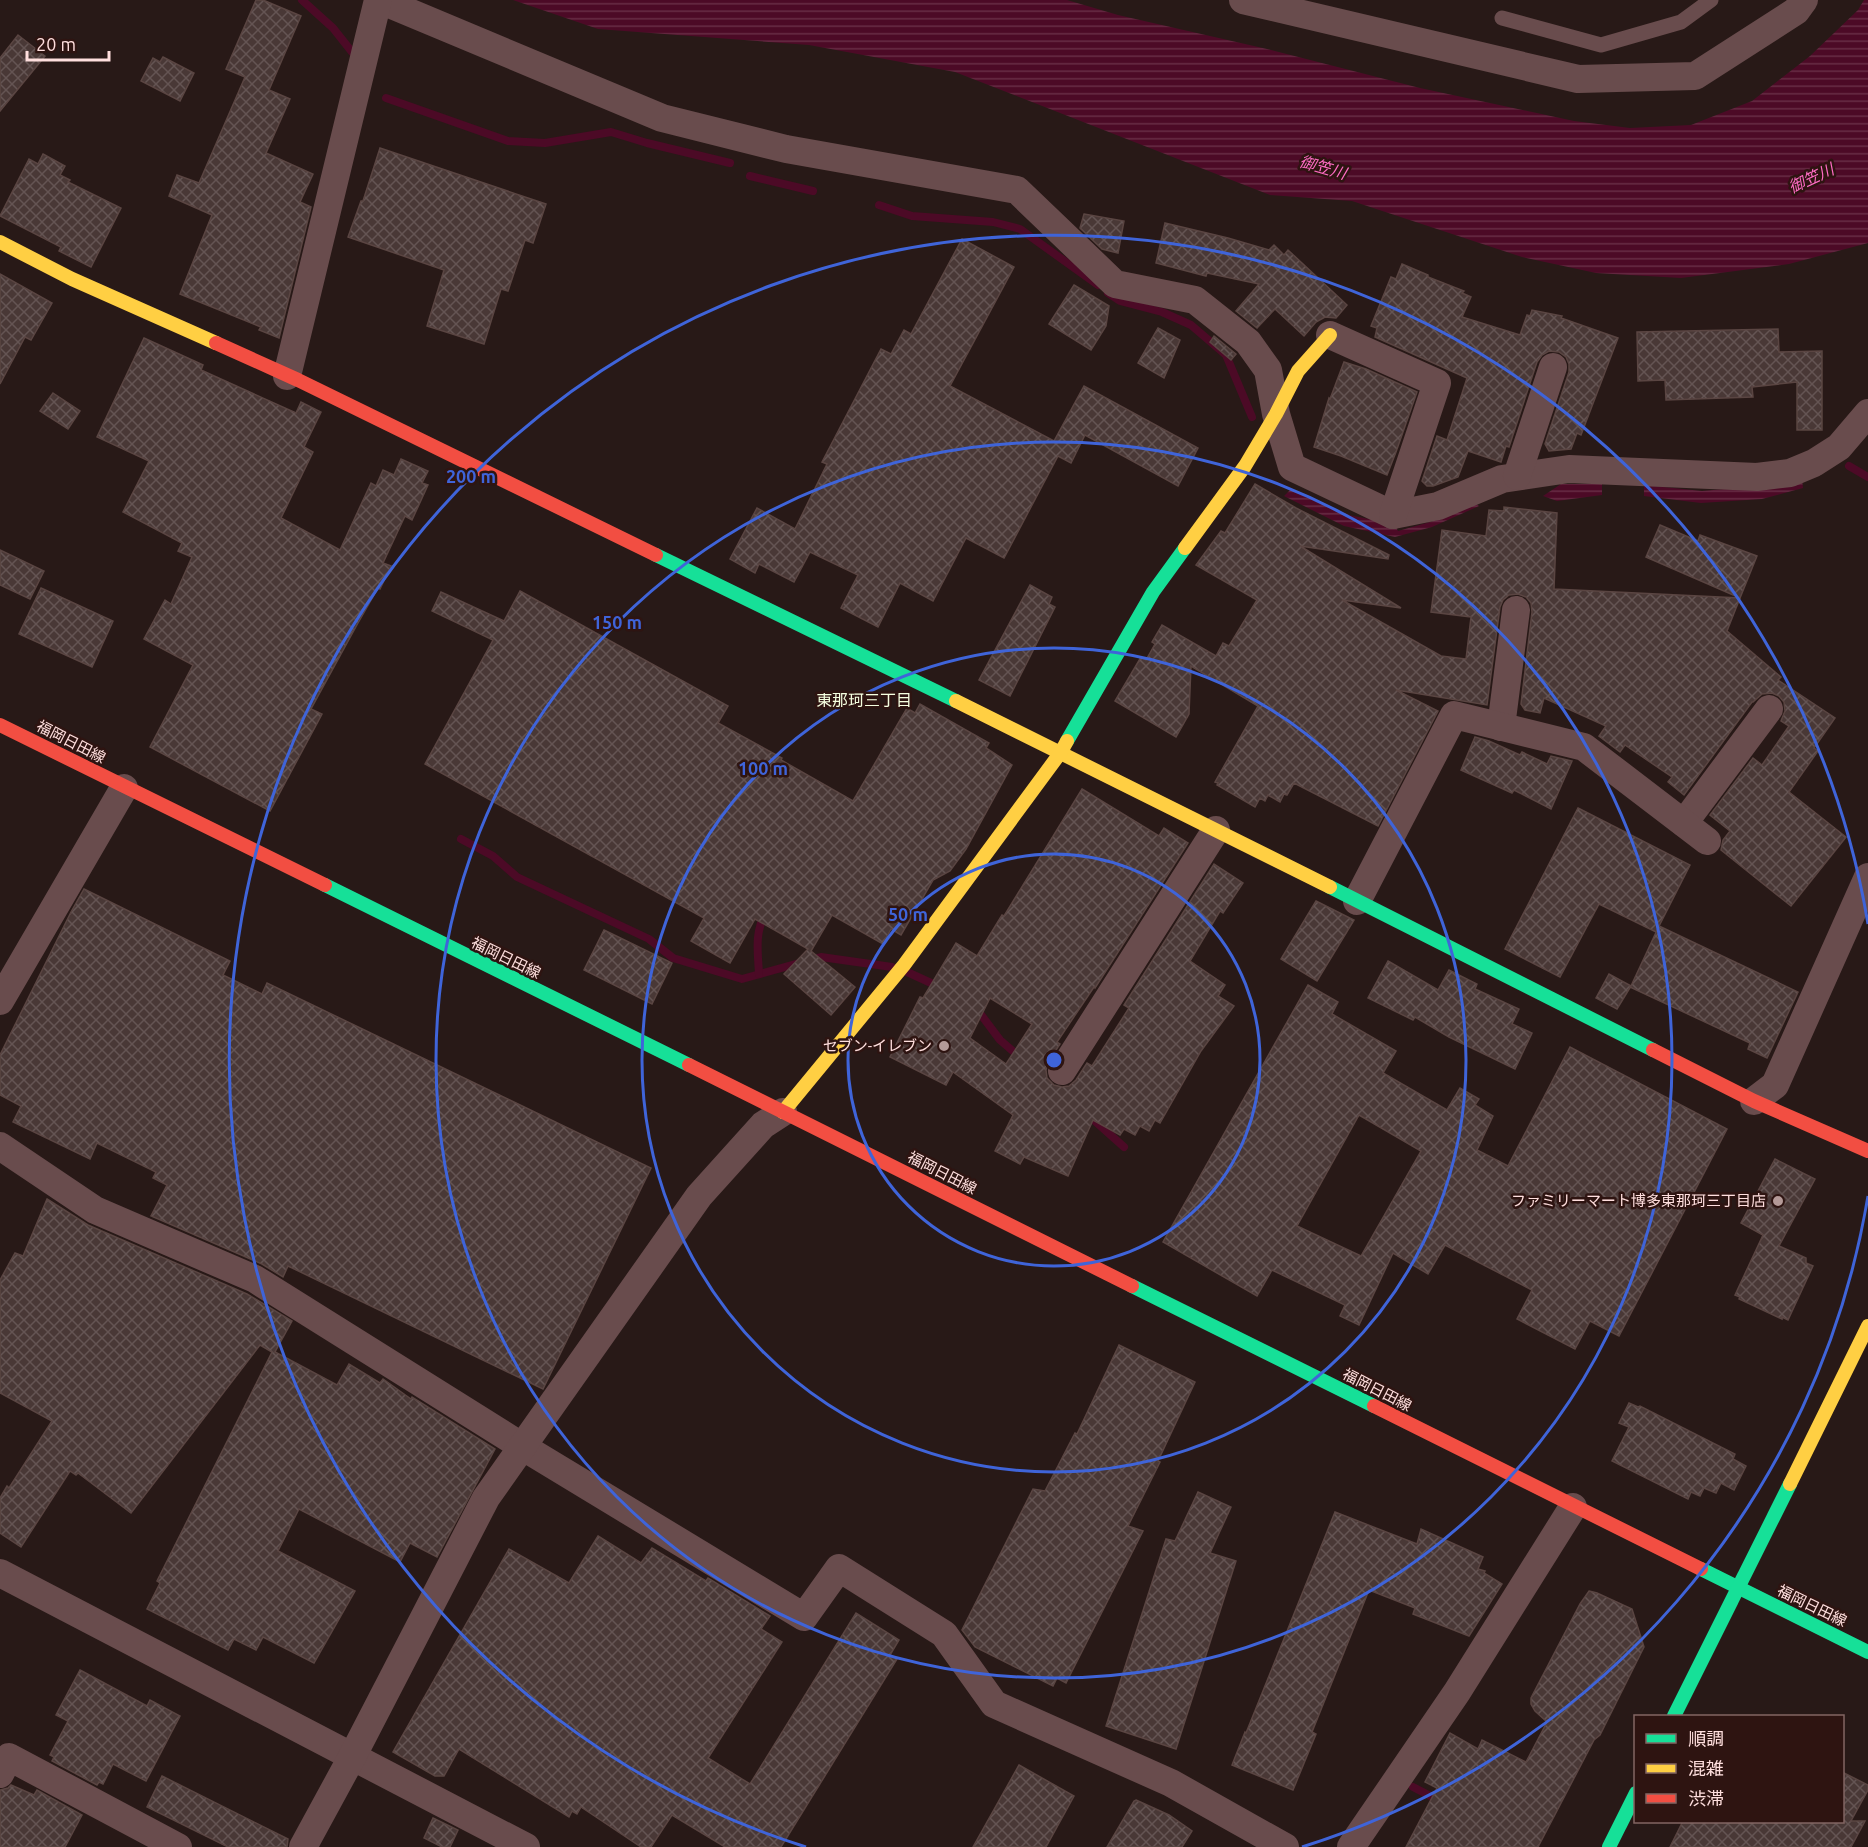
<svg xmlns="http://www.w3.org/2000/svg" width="1868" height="1847" font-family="Ubuntu,'Noto Sans JP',sans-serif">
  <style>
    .water { fill: url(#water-rules) }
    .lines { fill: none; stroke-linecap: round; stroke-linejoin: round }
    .stream { stroke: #4c0a26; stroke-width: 8 }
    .building { fill: url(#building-cross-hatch); stroke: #5a4542; stroke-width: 1.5; fill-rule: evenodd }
    .lane { stroke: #694c4d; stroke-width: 15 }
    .street { stroke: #694c4d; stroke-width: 28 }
    .fast { stroke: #16e098; stroke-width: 14 }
    .slow { stroke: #ffcf43; stroke-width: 14 }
    .jam { stroke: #f24e42; stroke-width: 14 }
    .ring { fill: none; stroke: #3f64d9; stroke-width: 3 }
    .poi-dot { fill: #b49a98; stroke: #2e1411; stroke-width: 2 }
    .labels { text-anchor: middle; stroke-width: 5; stroke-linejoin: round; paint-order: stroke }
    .street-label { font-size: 15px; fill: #ffdfde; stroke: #2e1411 }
    .poi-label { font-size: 15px; fill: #ffdfde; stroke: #2e1411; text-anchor: end }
    .water-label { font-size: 16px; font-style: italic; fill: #ff6cc5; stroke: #2e1411 }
    .neighbourhood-label { font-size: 16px; fill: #f6ffe0; stroke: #2e1411 }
    .centre { fill: #3f64d9; stroke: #2e1411; stroke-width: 3 }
    .ring-label { font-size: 18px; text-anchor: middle; font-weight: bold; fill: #3f64d9; stroke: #2e1411; stroke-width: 5; stroke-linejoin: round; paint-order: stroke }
  </style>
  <defs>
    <pattern id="water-rules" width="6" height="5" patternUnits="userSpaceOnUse" patternTransform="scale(1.5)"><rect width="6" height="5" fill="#4c0a26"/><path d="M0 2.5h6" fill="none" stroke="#672d45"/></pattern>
    <pattern id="building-cross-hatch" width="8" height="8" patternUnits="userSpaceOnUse" patternTransform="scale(1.5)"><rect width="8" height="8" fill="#493836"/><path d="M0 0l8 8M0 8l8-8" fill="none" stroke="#645453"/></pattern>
  </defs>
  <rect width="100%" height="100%" fill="#281917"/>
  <g class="water">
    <path d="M 513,0 L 1067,0 L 1118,15 L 1267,49 L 1420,88 L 1574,121 L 1630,128 L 1691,125 L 1752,101 L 1810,56 L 1858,10 L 1864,0 L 1868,0 L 1868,243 L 1789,264 L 1681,278 L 1596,273 L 1522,257 L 1352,201 L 1270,195 L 955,72 L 809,45 L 598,29 Z"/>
    <path d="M 1802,479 L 1803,488 L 1762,499 L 1701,503 L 1644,496 L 1644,485 L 1702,491 L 1758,486 Z"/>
    <path d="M 1561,484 L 1602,484 L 1602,495 L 1557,501 L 1543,496 Z"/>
    <path d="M 1291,489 L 1349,515 L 1394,524 L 1398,531 L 1437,520 L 1471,500 L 1479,506 L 1432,527 L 1395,537 L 1344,526 L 1284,496 Z"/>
  </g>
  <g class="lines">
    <g class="stream">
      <path d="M 302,0 L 333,28 L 352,52 L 360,55"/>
      <path d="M 386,98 L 508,141 L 545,143 L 611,132 L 647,143 L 730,163"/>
      <path d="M 750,176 L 813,191"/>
      <path d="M 879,205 L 912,216 L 993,222 L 1020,229 L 1098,285"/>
      <path d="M 1108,293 L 1120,301 L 1162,312 L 1191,325 L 1226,355 L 1252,417"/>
      <path d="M 1849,466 L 1868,477"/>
      <path d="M 461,839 L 493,856 L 517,877 L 649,939 L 673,958 L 742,979 L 821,957 L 892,967"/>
      <path d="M 907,972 L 942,988"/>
      <path d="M 759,974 C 758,953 754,932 766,913"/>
      <path d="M 976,1008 L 1000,1040 L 1021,1058"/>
      <path d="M 1086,1113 L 1124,1147"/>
      <path d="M 1413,1787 L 1442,1802"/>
    </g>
  </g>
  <g class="building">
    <path d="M 256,0 L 263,0 L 301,16 L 269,90 L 290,99 L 266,153 L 313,174 L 300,202 L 311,207 L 279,338 L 259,330 L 261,327 L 180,294 L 212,215 L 169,196 L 177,175 L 199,183 L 245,77 L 226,69 Z"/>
    <path d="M 18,35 L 45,56 L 0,111 L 0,58 Z"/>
    <path d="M 163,57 L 194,73 L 180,101 L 141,81 L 153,58 L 160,62 Z"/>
    <path d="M 380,148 L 546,204 L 533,243 L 525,240 L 508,291 L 501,289 L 484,344 L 427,326 L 444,270 L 348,237 L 361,201 L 363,201 Z"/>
    <path d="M 43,154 L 65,166 L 60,175 L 70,180 L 68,182 L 121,208 L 91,267 L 59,251 L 61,247 L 0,216 L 29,159 L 38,164 Z"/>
    <path d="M 1084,214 L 1124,221 L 1118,253 L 1102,249 L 1080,228 Z"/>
    <path d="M 1165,223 L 1228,238 L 1269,250 L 1274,245 L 1284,255 L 1288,250 L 1347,305 L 1336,318 L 1325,317 L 1316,322 L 1304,336 L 1275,309 L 1257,328 L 1236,311 L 1259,284 L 1207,273 L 1206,276 L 1156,263 Z"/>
    <path d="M 962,239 L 1014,267 L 950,386 L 1054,441 L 1084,386 L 1198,448 L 1178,486 L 1085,435 L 1071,463 L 1058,456 L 1004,558 L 966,538 L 933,601 L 900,583 L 878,627 L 841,608 L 858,575 L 810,552 L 794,582 L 759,564 L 755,573 L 730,559 L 757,508 L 795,529 L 827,464 L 822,462 L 881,349 L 891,354 L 904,330 L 911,334 Z"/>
    <path d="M 1402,264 L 1428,275 L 1428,277 L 1464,291 L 1462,293 L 1471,297 L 1462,317 L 1520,335 L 1527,315 L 1530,316 L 1532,310 L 1562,316 L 1561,318 L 1618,338 L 1581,435 L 1577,433 L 1571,449 L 1549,451 L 1545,444 L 1569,372 L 1569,364 L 1566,357 L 1559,352 L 1549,351 L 1542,355 L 1537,362 L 1509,447 L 1506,446 L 1501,462 L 1468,451 L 1458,477 L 1433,486 L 1427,486 L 1422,481 L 1437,436 L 1447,440 L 1467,378 L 1375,337 L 1377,328 L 1371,326 L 1391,277 L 1396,279 Z"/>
    <path d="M 0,274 L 52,303 L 31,340 L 25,337 L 0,384 Z"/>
    <path d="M 1074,285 L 1109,306 L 1106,326 L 1091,350 L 1049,324 Z"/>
    <path d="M 1158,328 L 1180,340 L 1164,378 L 1138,363 Z"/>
    <path d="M 1778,329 L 1779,352 L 1822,351 L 1822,430 L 1797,430 L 1797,382 L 1752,387 L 1753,397 L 1666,400 L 1665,380 L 1638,381 L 1637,332 Z"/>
    <path d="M 1214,336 L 1236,354 L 1231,360 L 1210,342 Z"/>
    <path d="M 144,338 L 203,365 L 201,370 L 296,413 L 301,402 L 321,412 L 304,447 L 313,452 L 281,518 L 340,550 L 371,483 L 376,486 L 383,470 L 394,475 L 401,459 L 428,471 L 422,483 L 428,485 L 412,520 L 405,516 L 383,563 L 391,566 L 380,589 L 378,588 L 358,623 L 311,709 L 322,714 L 270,811 L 150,747 L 193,665 L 144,639 L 165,600 L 171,604 L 192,557 L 178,551 L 182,543 L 123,512 L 149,461 L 97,437 Z"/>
    <path d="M 1344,362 L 1366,369 L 1417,392 L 1396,452 L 1387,475 L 1341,456 L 1314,447 L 1329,398 L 1330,399 Z"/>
    <path d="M 53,393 L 80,411 L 68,429 L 40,411 Z"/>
    <path d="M 1255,484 L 1296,508 L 1389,555 L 1388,559 L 1300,546 L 1401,608 L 1342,600 L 1441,656 L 1466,659 L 1471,617 L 1431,612 L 1442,530 L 1486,536 L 1489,510 L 1504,511 L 1504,507 L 1557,513 L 1554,589 L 1740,598 L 1727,631 L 1781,677 L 1778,680 L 1835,718 L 1814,748 L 1818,751 L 1789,792 L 1846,837 L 1791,906 L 1721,850 L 1723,840 L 1730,831 L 1710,815 L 1753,758 L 1762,765 L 1789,726 L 1781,721 L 1785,711 L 1784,702 L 1779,696 L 1772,693 L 1762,694 L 1753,702 L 1752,702 L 1684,795 L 1668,782 L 1672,777 L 1625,745 L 1620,752 L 1599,736 L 1606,726 L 1544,698 L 1540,713 L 1525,710 L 1521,704 L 1532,612 L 1531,603 L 1526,597 L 1518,594 L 1509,595 L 1503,600 L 1500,607 L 1487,705 L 1396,690 L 1438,711 L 1378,826 L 1294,783 L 1287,795 L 1284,794 L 1280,802 L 1268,795 L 1265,801 L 1260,798 L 1255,807 L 1217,785 L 1218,783 L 1215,782 L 1258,706 L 1191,666 L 1189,714 L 1176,737 L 1115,701 L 1141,657 L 1146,660 L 1155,644 L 1152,642 L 1162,625 L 1216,656 L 1223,643 L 1229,646 L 1257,600 L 1196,565 L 1221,531 L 1225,533 Z"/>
    <path d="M 1660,525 L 1698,541 L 1700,535 L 1757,556 L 1740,598 L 1646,557 Z"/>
    <path d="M 0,550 L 44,571 L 30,599 L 0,585 Z"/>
    <path d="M 1030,585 L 1052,597 L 1049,604 L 1055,607 L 1010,696 L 979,680 Z"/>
    <path d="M 41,588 L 113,621 L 92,667 L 19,634 Z"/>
    <path d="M 520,591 L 728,706 L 718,723 L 782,758 L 781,760 L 853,801 L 907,708 L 915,713 L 920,704 L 989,743 L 986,748 L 1012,765 L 966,849 L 950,871 L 933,880 L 901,935 L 891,929 L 883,944 L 832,915 L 811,951 L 855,987 L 831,1015 L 784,974 L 808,949 L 755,919 L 730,963 L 691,941 L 704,918 L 425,764 L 493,640 L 432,611 L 441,592 L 504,621 Z"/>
    <path d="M 1475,737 L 1489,741 L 1520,755 L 1522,752 L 1547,764 L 1551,756 L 1572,761 L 1551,809 L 1514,790 L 1512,793 L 1461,770 Z"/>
    <path d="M 1082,789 L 1159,836 L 1164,828 L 1188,843 L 1095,988 L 1094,987 L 1057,1042 L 1060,1044 L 1048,1062 L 1046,1070 L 1047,1078 L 1054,1085 L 1062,1087 L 1069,1086 L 1076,1080 L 1087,1063 L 1092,1066 L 1129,1008 L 1124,1005 L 1214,864 L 1243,883 L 1223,913 L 1220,911 L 1190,961 L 1225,985 L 1218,996 L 1234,1006 L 1201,1051 L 1160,1123 L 1155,1120 L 1149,1131 L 1140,1126 L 1135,1135 L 1124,1129 L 1120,1135 L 1093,1120 L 1068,1176 L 1024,1157 L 1020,1164 L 995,1151 L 1013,1115 L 953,1072 L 946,1085 L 890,1057 L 920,997 L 923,998 L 956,943 L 977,956 L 1002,915 L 1004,916 ZM 990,998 L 1032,1024 L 1006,1064 L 970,1038 Z"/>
    <path d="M 1578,808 L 1690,865 L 1656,932 L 1599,904 L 1560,977 L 1505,949 Z"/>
    <path d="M 84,889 L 230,961 L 223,975 L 262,994 L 267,983 L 651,1168 L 543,1389 L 288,1266 L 283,1277 L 262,1264 L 151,1216 L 167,1185 L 153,1178 L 156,1172 L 97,1143 L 90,1159 L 13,1122 L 21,1106 L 0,1095 L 0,1055 L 71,912 Z"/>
    <path d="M 1316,901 L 1354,920 L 1317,981 L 1281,959 Z"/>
    <path d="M 1659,926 L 1798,992 L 1767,1058 L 1748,1049 L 1750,1043 L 1630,987 L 1631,986 L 1617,1009 L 1596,998 L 1609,974 L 1631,986 Z"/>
    <path d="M 604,930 L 672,963 L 652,1004 L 584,970 Z"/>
    <path d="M 1388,961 L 1438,990 L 1449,970 L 1477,984 L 1475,989 L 1519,1009 L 1512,1024 L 1532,1033 L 1515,1069 L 1449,1037 L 1415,1017 L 1413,1020 L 1368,998 Z"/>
    <path d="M 1308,985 L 1338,1002 L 1332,1014 L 1396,1051 L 1383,1073 L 1447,1110 L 1460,1088 L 1479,1099 L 1475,1105 L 1493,1116 L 1477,1150 L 1508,1166 L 1570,1047 L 1727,1129 L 1619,1336 L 1590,1321 L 1575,1349 L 1517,1319 L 1532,1290 L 1445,1245 L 1428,1274 L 1393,1253 L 1359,1325 L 1340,1316 L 1345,1305 L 1272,1270 L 1257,1296 L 1163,1242 ZM 1359,1115 L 1421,1151 L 1361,1256 L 1297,1226 Z"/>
    <path d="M 1775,1159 L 1815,1179 L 1779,1246 L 1806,1258 L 1806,1263 L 1813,1266 L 1788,1320 L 1782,1317 L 1782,1319 L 1739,1299 L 1740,1297 L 1735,1295 L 1763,1235 L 1741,1223 Z"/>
    <path d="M 47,1199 L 88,1225 L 247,1294 L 292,1321 L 275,1352 L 337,1385 L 349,1364 L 380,1383 L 383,1379 L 411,1399 L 412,1397 L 495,1449 L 437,1557 L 410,1543 L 400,1562 L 299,1509 L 278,1551 L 355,1591 L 314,1663 L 263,1637 L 256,1650 L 234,1639 L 228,1650 L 147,1609 L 160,1583 L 157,1581 L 272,1352 L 260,1345 L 131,1513 L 78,1473 L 76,1475 L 70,1471 L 21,1547 L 0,1533 L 0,1498 L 7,1486 L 9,1488 L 52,1421 L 0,1393 L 0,1280 L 15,1253 L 23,1256 Z"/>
    <path d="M 1119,1345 L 1195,1382 L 1158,1461 L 1160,1462 L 1128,1526 L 1143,1531 L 1066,1683 L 1057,1678 L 1053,1686 L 975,1647 L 962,1630 L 1033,1489 L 1045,1491 L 1075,1433 L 1077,1434 Z"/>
    <path d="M 1629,1403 L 1638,1407 L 1640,1406 L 1735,1454 L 1733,1459 L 1746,1466 L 1734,1490 L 1721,1483 L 1716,1493 L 1704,1488 L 1700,1496 L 1691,1492 L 1688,1499 L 1612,1461 L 1629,1427 L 1619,1423 Z"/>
    <path d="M 1198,1492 L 1231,1507 L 1210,1553 L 1236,1561 L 1176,1749 L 1106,1726 L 1166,1539 L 1175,1541 Z"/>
    <path d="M 1335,1512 L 1417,1544 L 1421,1529 L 1483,1557 L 1478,1569 L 1485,1571 L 1484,1573 L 1502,1584 L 1469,1636 L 1413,1614 L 1415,1608 L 1369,1590 L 1312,1732 L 1316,1734 L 1293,1790 L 1232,1765 L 1245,1732 L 1246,1733 Z"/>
    <path d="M 598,1536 L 641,1563 L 652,1548 L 706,1581 L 708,1578 L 770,1616 L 761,1629 L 782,1642 L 708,1758 L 750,1784 L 856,1613 L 899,1640 L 890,1655 L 897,1659 L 781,1847 L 725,1847 L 672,1815 L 651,1847 L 641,1847 L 581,1807 L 577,1814 L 572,1811 L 569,1817 L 459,1749 L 444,1776 L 435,1776 L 393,1752 L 509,1549 L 569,1583 Z"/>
    <path d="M 1589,1591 L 1597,1593 L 1632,1609 L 1644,1647 L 1600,1735 L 1594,1740 L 1538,1847 L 1406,1847 L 1437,1788 L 1425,1782 L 1450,1733 L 1478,1749 L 1482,1740 L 1526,1762 L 1547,1722 L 1535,1711 L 1531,1704 L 1531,1698 L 1580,1604 Z"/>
    <path d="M 80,1670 L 147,1706 L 150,1700 L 180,1716 L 146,1781 L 113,1764 L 103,1784 L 99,1782 L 97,1785 L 52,1761 L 54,1757 L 50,1755 L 68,1721 L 56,1715 Z"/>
    <path d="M 1019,1765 L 1074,1796 L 1046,1847 L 973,1847 Z"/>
    <path d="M 1842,1772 L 1868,1785 L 1868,1790 L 1851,1821 L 1865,1821 L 1851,1847 L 1670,1847 L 1683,1821 L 1842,1821 Z"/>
    <path d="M 162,1776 L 288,1839 L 287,1847 L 228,1847 L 147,1807 Z"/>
    <path d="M 11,1785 L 34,1795 L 37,1790 L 82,1815 L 65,1847 L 0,1847 L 0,1790 L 8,1788 Z"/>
    <path d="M 1136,1800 L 1169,1815 L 1192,1831 L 1182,1847 L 1107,1847 L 1134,1801 Z"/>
    <path d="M 433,1818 L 458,1830 L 450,1847 L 442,1847 L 424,1838 Z"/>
  </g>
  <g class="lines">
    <path class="lane" d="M 1502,18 L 1601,45 L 1681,22 L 1711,0"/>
    <g class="street">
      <path d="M 380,0 L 662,118 L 786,149 L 1017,190 L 1115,284 L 1195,300 L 1248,342 L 1268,370 L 1276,414 L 1292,467 L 1393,515 L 1438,506 L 1502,479 L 1569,469 L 1757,477 L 1790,473 L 1814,463 L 1839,447 L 1868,413"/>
      <path d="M 1243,0 L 1578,79 L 1695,76 L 1796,11 L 1804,0"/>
      <path d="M 1330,335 L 1437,383 L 1393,515"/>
      <path d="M 287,376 L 378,0"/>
      <path d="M 1517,476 L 1553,367"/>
      <path d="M 1501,727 L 1516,610"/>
      <path d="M 1684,823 L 1769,709"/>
      <path d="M 1357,901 L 1454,715 L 1584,747 L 1707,841"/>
      <path d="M 0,1001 L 124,788"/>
      <path d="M 1062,1071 L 1216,830"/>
      <path d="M 1754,1101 L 1775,1085 L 1868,877"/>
      <path d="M 0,1146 L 95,1210 L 255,1279 L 523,1447 L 804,1617 L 839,1568 L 944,1634 L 994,1704 L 1171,1783 L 1285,1847"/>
      <path d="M 0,1573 L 526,1847"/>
      <path d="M 0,1774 L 9,1757 L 178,1847"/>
      <path d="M 303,1847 L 352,1757 L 486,1498 L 699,1196 L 763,1125 L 783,1112"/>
      <path d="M 1351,1847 L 1457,1692 L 1573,1507"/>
    </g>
    <g class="fast">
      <path d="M 656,555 L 956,701"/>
      <path d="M 1067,741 L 1153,592 L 1185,548"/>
      <path d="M 325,885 L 689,1065"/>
      <path d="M 1330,887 L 1653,1050"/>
      <path d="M 1132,1286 L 1374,1406"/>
      <path d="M 1701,1569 L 1868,1652"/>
      <path d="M 1674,1716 L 1790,1484"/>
      <path d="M 1609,1847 L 1636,1793"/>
    </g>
    <g class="slow">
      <path d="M 0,242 L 72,279 L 216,343"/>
      <path d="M 1185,548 L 1245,466 L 1276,414 L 1298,371 L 1330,335"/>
      <path d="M 956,701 L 1330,887"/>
      <path d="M 783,1112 L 904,965 L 1061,752 L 1067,741"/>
      <path d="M 1790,1484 L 1868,1326"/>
    </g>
    <g class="jam">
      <path d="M 216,343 L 298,380 L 656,555"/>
      <path d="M 0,725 L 325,885"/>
      <path d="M 1653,1050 L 1754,1101 L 1868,1151"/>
      <path d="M 689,1065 L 1132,1286"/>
      <path d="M 1374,1406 L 1701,1569"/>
    </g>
  </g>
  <g class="ring">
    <circle cx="1054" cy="1060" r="206"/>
    <circle cx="1054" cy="1060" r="412"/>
    <circle cx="1054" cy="1060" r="618"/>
    <path d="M1868 1196A825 825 0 0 1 1302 1847M806 1847A825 825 0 1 1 1868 924"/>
  </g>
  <g class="poi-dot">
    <circle cx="944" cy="1046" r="6"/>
    <circle cx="1778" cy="1201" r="6"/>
  </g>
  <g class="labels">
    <g class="street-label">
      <text transform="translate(71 742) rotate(27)" y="5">福岡日田線</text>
      <text transform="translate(506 958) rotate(26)" y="5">福岡日田線</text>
      <text transform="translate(942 1173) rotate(27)" y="5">福岡日田線</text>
      <text transform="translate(1377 1390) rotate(27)" y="5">福岡日田線</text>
      <text transform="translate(1812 1606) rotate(26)" y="5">福岡日田線</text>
    </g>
    <g class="poi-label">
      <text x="932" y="1051">セブン-イレブン</text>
      <text x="1766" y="1206">ファミリーマート博多東那珂三丁目店</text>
    </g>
    <g class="water-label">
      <text transform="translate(1323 167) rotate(16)" y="6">御笠川</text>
      <text transform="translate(1811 178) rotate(-25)" y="6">御笠川</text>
    </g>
    <g class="neighbourhood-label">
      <text x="864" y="706">東那珂三丁目</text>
    </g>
  </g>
  <circle cx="1054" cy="1060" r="9" class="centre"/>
  <g class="ring-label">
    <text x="471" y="483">200 m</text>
    <text x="617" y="629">150 m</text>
    <text x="763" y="775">100 m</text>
    <text x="908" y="921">50 m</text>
  </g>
  <rect x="1634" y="1715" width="210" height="108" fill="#2e1411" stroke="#826563" stroke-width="1.5"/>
  <rect x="1646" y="1734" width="30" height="9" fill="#16e098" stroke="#826563" stroke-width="1.5"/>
  <text x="1688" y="1745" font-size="18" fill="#ffdfde">順調</text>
  <rect x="1646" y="1764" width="30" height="9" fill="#ffcf43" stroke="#826563" stroke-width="1.5"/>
  <text x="1688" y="1775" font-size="18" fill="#ffdfde">混雑</text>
  <rect x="1646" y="1794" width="30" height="9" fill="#f24e42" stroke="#826563" stroke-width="1.5"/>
  <text x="1688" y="1805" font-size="18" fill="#ffdfde">渋滞</text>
  <path d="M27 51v9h82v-9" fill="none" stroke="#ffdfde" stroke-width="3"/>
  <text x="36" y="51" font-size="18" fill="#ffdfde" stroke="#2e1411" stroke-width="4.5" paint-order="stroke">20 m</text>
</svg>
